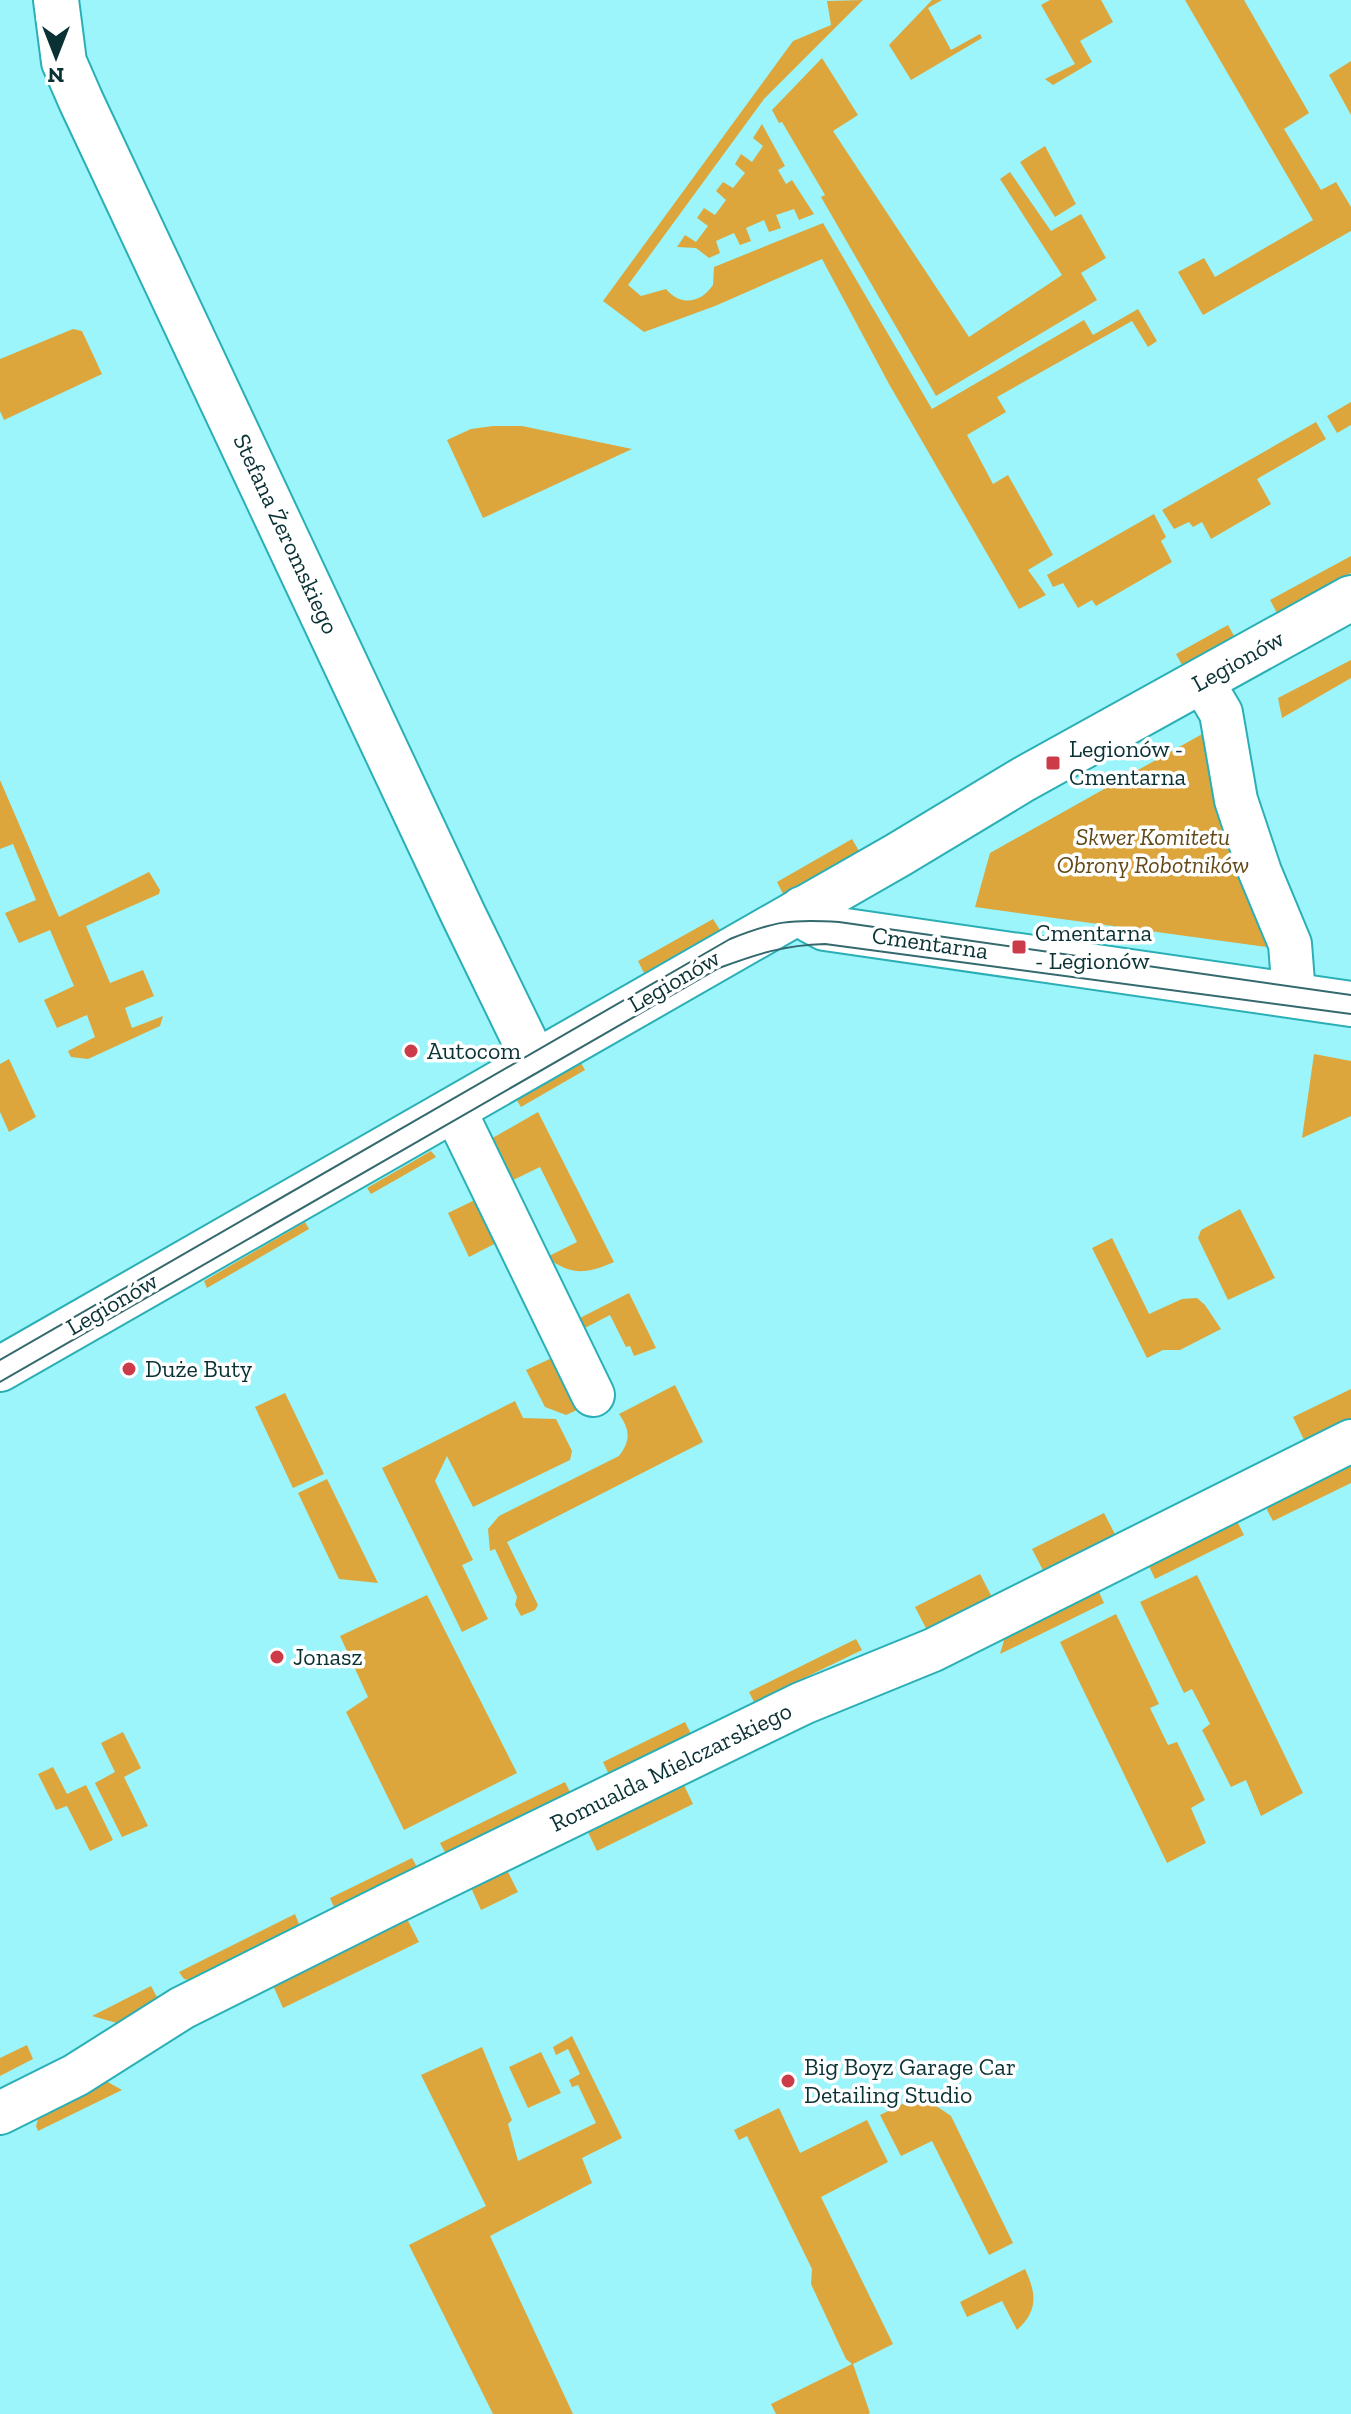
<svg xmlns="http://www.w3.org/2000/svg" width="1351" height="2414" font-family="'Zilla Slab',serif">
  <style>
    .green { fill: #dca63d }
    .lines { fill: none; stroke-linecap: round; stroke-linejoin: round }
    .minor-casing { stroke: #2bafb6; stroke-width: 46 }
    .tertiary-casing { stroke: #2bafb6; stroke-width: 48 }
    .minor { stroke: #fff; stroke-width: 42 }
    .tertiary { stroke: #fff; stroke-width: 44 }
    .tram { stroke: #346a6e; stroke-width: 2 }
    .poi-dot { fill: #cb3b48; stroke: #fff; stroke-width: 3 }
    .labels { text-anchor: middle; stroke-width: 7; stroke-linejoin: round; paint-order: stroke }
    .street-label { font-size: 24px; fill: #0a3235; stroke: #fff }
    .poi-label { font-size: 24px; fill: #0a3235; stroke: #fff; text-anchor: start }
    .park-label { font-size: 24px; font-style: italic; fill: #634918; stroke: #fff }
  </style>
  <rect width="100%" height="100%" fill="#9bf5fa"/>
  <g class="green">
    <path d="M 863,0 L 764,99 L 628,285 L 641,296 L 666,289 C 680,306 700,304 713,285 L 714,267 L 823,223 L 932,409 L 1084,320 L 1093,335 L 1138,309 L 1157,341 L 1148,347 L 1132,321 L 997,397 L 1006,412 L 967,435 L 993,484 L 1008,475 L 1053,555 L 1028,570 L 1046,595 L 1019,609 L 889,384 L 822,259 L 715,306 L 644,332 L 603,301 L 793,41 L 831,25 L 827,1 Z"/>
    <path d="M 932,0 L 942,0 L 928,8 L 951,50 L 980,34 L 982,38 L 911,80 L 889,45 Z"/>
    <path d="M 1050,0 L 1101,0 L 1113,22 L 1080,41 L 1092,62 L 1053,85 L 1045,79 L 1075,64 L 1041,5 Z"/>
    <path d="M 1185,0 L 1244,0 L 1309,113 L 1284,129 L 1321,190 L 1336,182 L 1351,207 L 1351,231 L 1203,315 L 1178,272 L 1204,258 L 1215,277 L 1313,220 Z"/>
    <path d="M 822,58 L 858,115 L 833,131 L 969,337 L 1062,275 L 1000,179 L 1010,172 L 1051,231 L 1081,214 L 1106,258 L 1081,273 L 1097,300 L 936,396 L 821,197 L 825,195 L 782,122 L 779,123 L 772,110 Z"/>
    <path d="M 1351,61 L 1351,115 L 1329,75 Z"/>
    <path d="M 762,124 L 785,166 L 778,170 L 786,184 L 792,180 L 814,214 L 799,220 L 794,209 L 776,215 L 781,228 L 769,232 L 764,220 L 746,228 L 751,241 L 740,245 L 734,233 L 716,241 L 720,253 L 709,258 L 696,248 L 677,247 L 685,235 L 696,242 L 708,226 L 697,218 L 704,208 L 715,215 L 726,200 L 716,191 L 723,182 L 733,188 L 745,173 L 735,164 L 741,154 L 752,162 L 763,146 L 753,138 Z"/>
    <path d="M 1045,146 L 1076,204 L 1055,217 L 1020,162 Z"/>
    <path d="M 73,329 L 82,331 L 102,374 L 4,420 L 0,411 L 0,359 Z"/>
    <path d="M 1351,402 L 1351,425 L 1337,433 L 1327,416 Z"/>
    <path d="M 1316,422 L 1326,439 L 1257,479 L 1271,504 L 1211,539 L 1202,522 L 1193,527 L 1189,522 L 1174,529 L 1162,510 Z"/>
    <path d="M 493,426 L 522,426 L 632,449 L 483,518 L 447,440 L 471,429 Z"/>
    <path d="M 1154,514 L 1166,537 L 1161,541 L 1172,562 L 1096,606 L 1092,600 L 1078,608 L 1063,583 L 1053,587 L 1047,575 Z"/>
    <path d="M 1351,556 L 1351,573 L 1277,613 L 1270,600 Z"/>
    <path d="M 1228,625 L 1234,636 L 1182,665 L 1176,654 Z"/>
    <path d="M 1351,660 L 1351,678 L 1282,718 L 1278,698 Z"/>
    <path d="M 1204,733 L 1273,948 L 975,907 L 990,853 Z"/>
    <path d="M 0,780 L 59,917 L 149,872 L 160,890 L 159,894 L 86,926 L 110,983 L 143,970 L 154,996 L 125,1008 L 132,1028 L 163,1016 L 160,1026 L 88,1059 L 71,1057 L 68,1051 L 95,1037 L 87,1015 L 57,1028 L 44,1000 L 74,986 L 50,930 L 19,943 L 5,913 L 36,900 L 13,844 L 0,849 Z"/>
    <path d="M 852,839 L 859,851 L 783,894 L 777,882 Z"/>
    <path d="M 713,919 L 720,930 L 644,973 L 638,961 Z"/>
    <path d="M 1314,1054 L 1351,1061 L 1351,1116 L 1302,1138 Z"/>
    <path d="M 9,1059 L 36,1117 L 9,1132 L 0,1112 L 0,1064 Z"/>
    <path d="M 581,1063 L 585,1070 L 521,1107 L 516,1099 Z"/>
    <path d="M 538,1112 L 614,1262 C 587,1274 570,1276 547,1257 L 577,1242 L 540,1167 L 509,1182 L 489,1140 Z"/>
    <path d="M 431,1151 L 436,1157 L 371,1194 L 367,1188 Z"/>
    <path d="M 479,1198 L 500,1241 L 469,1257 L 448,1213 Z"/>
    <path d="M 1240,1209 L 1275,1278 L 1228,1300 L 1198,1238 L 1201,1230 Z"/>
    <path d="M 305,1222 L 309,1229 L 207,1288 L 204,1281 Z"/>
    <path d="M 1112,1238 L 1149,1314 L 1182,1299 L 1197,1298 L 1205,1305 L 1221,1329 L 1180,1350 L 1163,1350 L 1147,1358 L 1092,1248 Z"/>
    <path d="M 629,1293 L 656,1348 L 634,1356 L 630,1346 L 626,1347 L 610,1315 L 579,1331 L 574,1321 Z"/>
    <path d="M 556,1356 L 578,1401 L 577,1410 L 566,1415 L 545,1407 L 526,1370 Z"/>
    <path d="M 675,1385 L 703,1442 L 507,1542 L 538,1605 L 535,1610 L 521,1616 L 515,1605 L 517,1597 L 495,1549 L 490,1551 L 488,1529 L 499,1516 L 619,1456 C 631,1440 630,1430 619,1414 Z"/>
    <path d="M 1351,1389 L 1351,1424 L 1305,1442 L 1293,1417 Z"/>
    <path d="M 285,1393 L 324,1474 L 293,1488 L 255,1407 Z"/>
    <path d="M 515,1401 L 523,1418 L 556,1419 L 572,1451 L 570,1460 L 473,1507 L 447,1456 L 435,1481 L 473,1560 L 462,1565 L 488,1619 L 462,1632 L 382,1468 Z"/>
    <path d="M 1351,1462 L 1351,1483 L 1273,1521 L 1267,1510 L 1269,1504 Z"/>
    <path d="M 327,1479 L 378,1583 L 339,1579 L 298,1493 Z"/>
    <path d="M 1104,1513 L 1117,1538 L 1045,1574 L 1032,1549 Z"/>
    <path d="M 1230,1522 L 1238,1523 L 1244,1535 L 1155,1579 L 1148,1564 Z"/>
    <path d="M 980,1574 L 993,1599 L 928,1632 L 915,1607 Z"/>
    <path d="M 1197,1575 L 1303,1793 L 1261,1816 L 1246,1780 L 1231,1787 L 1202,1730 L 1210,1724 L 1192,1689 L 1184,1693 L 1140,1602 Z"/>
    <path d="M 1094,1581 L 1104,1603 L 1000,1654 L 1009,1623 Z"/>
    <path d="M 427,1595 L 517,1773 L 404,1830 L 346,1712 L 368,1697 L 340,1636 Z"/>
    <path d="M 1116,1614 L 1159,1704 L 1150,1708 L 1168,1745 L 1177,1742 L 1205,1800 L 1191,1808 L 1206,1843 L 1167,1863 L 1060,1642 Z"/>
    <path d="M 856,1639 L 862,1650 L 754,1702 L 749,1692 Z"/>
    <path d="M 685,1722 L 693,1738 L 611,1779 L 603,1762 Z"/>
    <path d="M 123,1732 L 141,1768 L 124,1777 L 148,1826 L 122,1837 L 95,1783 L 115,1772 L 101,1743 Z"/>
    <path d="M 53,1767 L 67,1794 L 86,1785 L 113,1840 L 90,1851 L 67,1806 L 56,1810 L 38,1774 Z"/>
    <path d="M 681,1779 L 693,1804 L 597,1851 L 585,1826 Z"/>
    <path d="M 565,1782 L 571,1794 L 446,1854 L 440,1843 Z"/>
    <path d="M 412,1858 L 418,1869 L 344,1913 L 334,1907 L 330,1898 Z"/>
    <path d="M 504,1864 L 518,1892 L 481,1910 L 468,1881 Z"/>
    <path d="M 295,1914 L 299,1924 L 295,1933 L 190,1980 L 184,1979 L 179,1972 Z"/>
    <path d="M 406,1917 L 419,1942 L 283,2008 L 272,1983 Z"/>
    <path d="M 151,1986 L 158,1999 L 124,2025 L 92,2016 Z"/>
    <path d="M 572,2036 L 622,2138 L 582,2158 L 592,2183 L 490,2236 L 573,2414 L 493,2414 L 409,2245 L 486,2206 L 421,2075 L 482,2047 L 512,2120 L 508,2124 L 518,2161 L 596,2123 L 578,2085 L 572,2087 L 569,2080 L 580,2074 L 568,2049 L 556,2055 L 553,2047 Z"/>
    <path d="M 27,2045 L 33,2059 L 0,2076 L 0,2058 Z"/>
    <path d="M 541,2052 L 561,2093 L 528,2108 L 509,2067 Z"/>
    <path d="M 106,2081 L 122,2090 L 38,2131 L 36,2126 L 42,2106 L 91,2083 Z"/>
    <path d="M 909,2101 L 932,2103 L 951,2116 L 1013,2243 L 989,2255 L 932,2141 L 901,2156 L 880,2115 Z"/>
    <path d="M 779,2108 L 800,2153 L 867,2120 L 888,2162 L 821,2197 L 893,2344 L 853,2364 L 870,2413 L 868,2414 L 776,2414 L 771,2404 L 852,2364 L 846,2359 L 811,2284 L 812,2269 L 747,2136 L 739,2140 L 734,2130 Z"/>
    <path d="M 1025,2269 C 1036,2293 1039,2310 1017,2330 L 1002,2301 L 967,2317 L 960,2302 Z"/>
  </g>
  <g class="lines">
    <g class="minor-casing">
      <g id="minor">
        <path d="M 1202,681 L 1221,713 L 1236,800 L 1260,872 L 1290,944 L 1294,995"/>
        <path d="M 454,1109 L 593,1395"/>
        <path d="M 0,2113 L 76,2075 L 182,2008 L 390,1904 L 803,1703 L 933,1650 L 1351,1441"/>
      </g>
    </g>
    <g class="tertiary-casing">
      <g id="tertiary">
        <path d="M 56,0 L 64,62 L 81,101 L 463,914 L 535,1062"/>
        <path d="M 802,909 L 810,920 L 825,928 L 1351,1004"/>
        <path d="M 0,1369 L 898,855 L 1024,779 L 1351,598"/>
      </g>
    </g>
    <use href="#minor" class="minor"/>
    <use href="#tertiary" class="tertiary"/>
    <g class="tram">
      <path d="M 0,1360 L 730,939 C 775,921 791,919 839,922 L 1351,995"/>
      <path d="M 0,1382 L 719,968 C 757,954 784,945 825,944 L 1351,1014"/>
    </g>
  </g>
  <g class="poi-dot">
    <rect x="1045" y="755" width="16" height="16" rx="4"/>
    <rect x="1011" y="939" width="16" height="16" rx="4"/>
    <circle cx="411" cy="1051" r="8"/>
    <circle cx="129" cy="1369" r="8"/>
    <circle cx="277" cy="1657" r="8"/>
    <circle cx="788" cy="2081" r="8"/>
  </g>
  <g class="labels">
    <g class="street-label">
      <text transform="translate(286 534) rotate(65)" y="8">Stefana Żeromskiego</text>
      <text transform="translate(1238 661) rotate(-29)" y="8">Legionów</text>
      <text transform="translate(930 943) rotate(8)" y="8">Cmentarna</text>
      <text transform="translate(674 981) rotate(-30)" y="8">Legionów</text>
      <text transform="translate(112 1304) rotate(-30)" y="8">Legionów</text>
      <text transform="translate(671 1767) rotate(-26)" y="8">Romualda Mielczarskiego</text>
    </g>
    <g class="poi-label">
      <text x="1069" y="757">Legionów -<tspan x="1069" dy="28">Cmentarna</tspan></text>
      <text x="1035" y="941">Cmentarna<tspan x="1035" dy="28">- Legionów</tspan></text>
      <text x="427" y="1059">Autocom</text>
      <text x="145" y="1377">Duże Buty</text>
      <text x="293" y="1665">Jonasz</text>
      <text x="804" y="2075">Big Boyz Garage Car<tspan x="804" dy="28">Detailing Studio</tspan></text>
    </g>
    <g class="park-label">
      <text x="1153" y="845">Skwer Komitetu<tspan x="1153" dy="28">Obrony Robotników</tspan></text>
    </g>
  </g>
  <g transform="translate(56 56) rotate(180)" stroke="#ffffff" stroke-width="6" paint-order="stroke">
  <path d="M0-6L14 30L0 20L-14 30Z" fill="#0a3235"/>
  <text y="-12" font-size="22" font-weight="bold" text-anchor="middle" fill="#0a3235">N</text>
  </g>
</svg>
